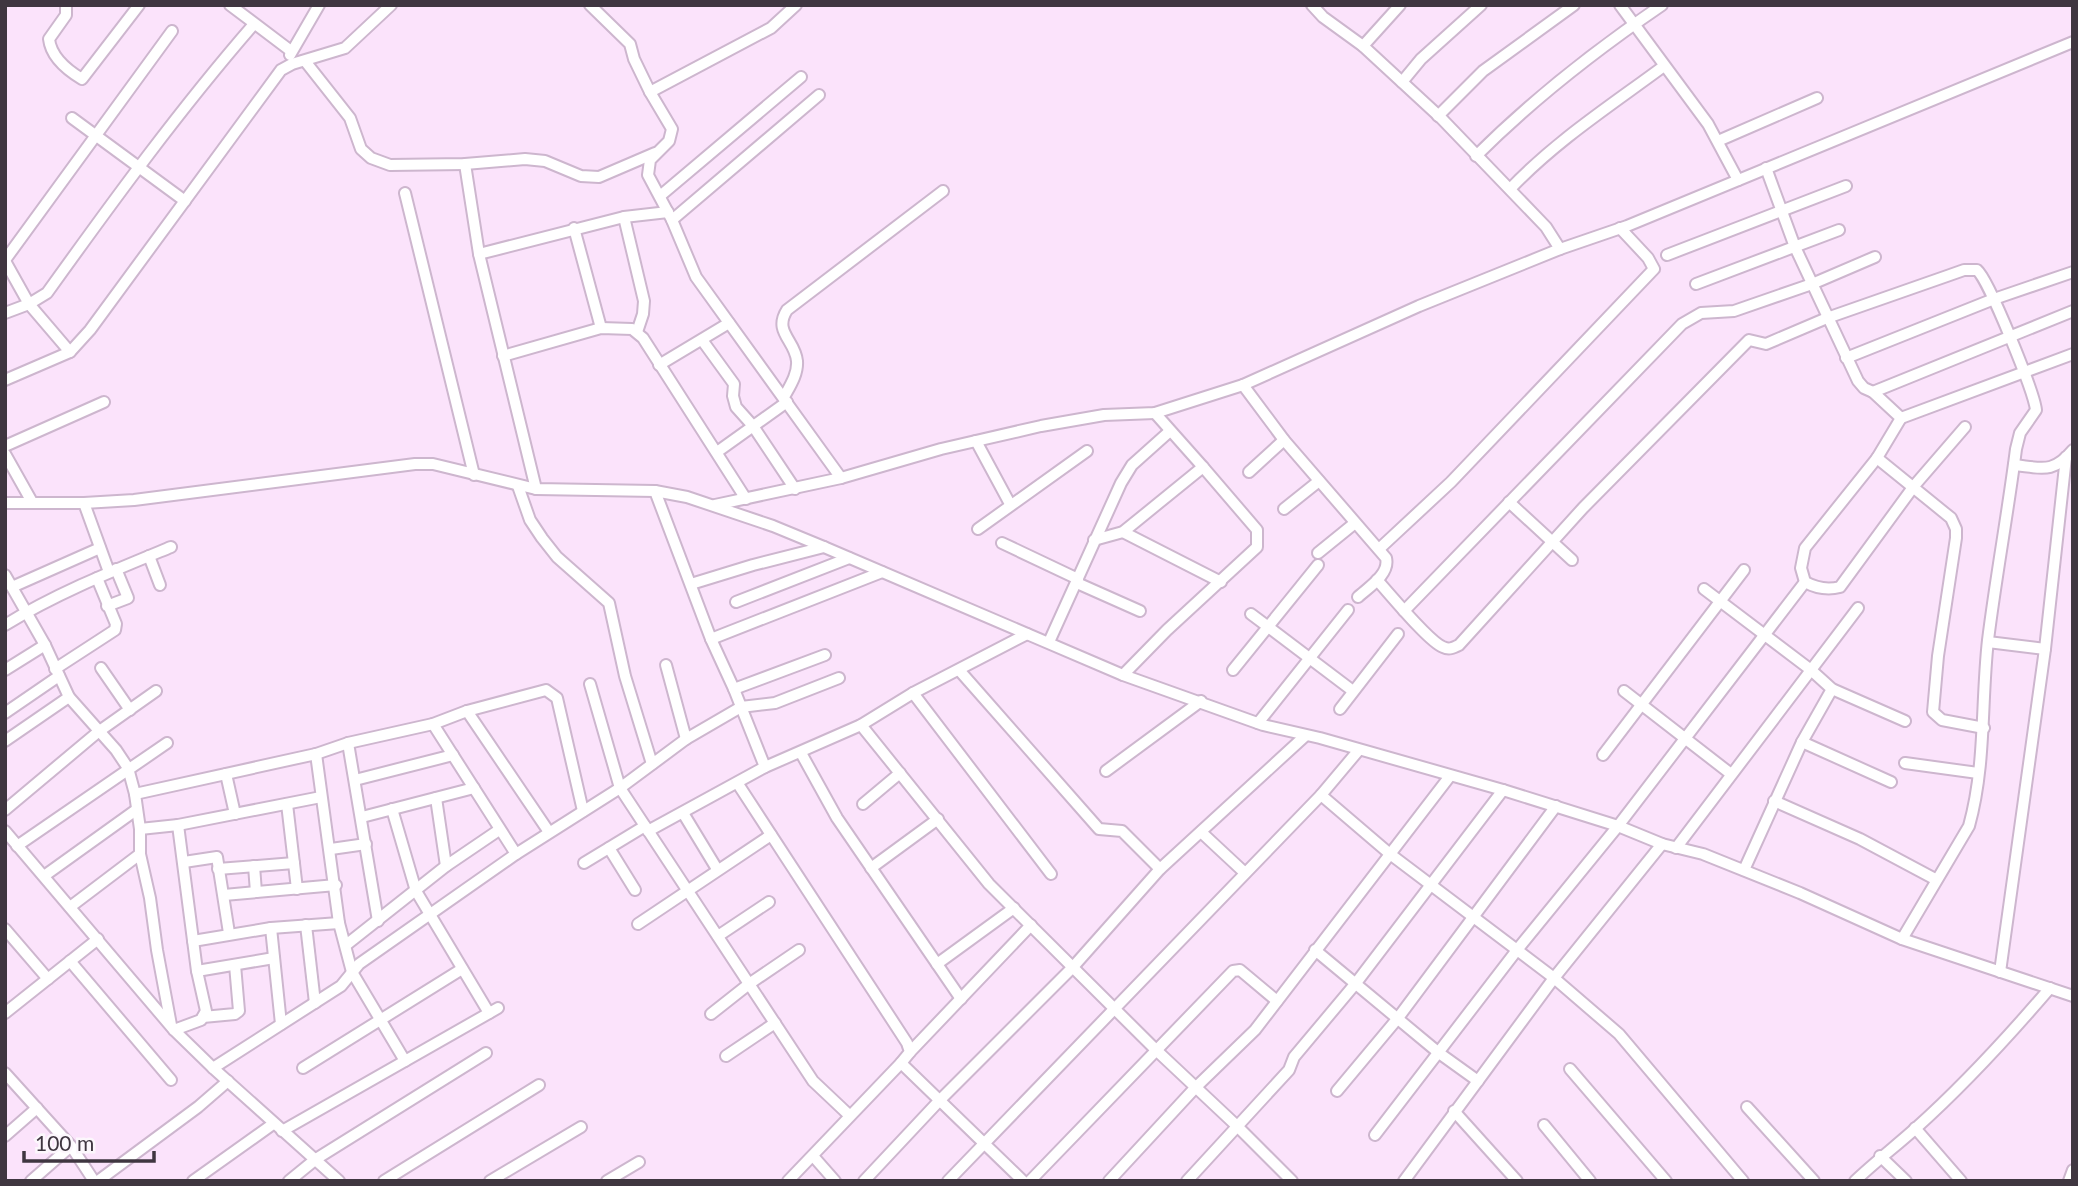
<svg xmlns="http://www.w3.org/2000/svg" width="2078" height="1186" font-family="Lato,sans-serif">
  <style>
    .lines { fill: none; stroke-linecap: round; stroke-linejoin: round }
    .minor-casing { stroke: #cdb6ce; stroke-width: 14 }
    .minor { stroke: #fff; stroke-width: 10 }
  </style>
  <rect width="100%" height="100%" fill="#fbe3fb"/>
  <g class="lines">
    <g class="minor-casing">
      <g id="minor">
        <path d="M 66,5 L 66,15 L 49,39 C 51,57 67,70 82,79 L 139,5"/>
        <path d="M 230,5 L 291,51"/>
        <path d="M 590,5 L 630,44 L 634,59 L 650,92 L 672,129 L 669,141 L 650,160 L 648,175 L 672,220 L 696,277 L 841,478"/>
        <path d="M 1312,5 L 1323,17 L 1363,46 L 1441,118 L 1546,227 L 1560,249"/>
        <path d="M 1620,5 L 1708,124 L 1738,180"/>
        <path d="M 1363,46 L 1400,5"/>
        <path d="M 290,55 L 319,5"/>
        <path d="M 305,61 L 350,118 L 361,149 L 371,158 L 390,165 L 465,164 L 525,159 L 545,161 L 581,176 L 599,177 L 655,153"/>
        <path d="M 1402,82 L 1421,59 L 1481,5"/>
        <path d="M 650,92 L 771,28 L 796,5"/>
        <path d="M 1438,116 L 1483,71 L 1574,5"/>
        <path d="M 72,118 L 185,201"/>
        <path d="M 1718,141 L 1817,98"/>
        <path d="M 1476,156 C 1533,99 1596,50 1662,5"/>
        <path d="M 465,164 L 479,254 L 536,489"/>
        <path d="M 1766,168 L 1795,247 L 1858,381 L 1864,388 L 1873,392 L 1901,418 L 1877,458 L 1805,548 L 1801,568 L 1805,582 C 1816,588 1828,590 1840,587 L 1914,486 L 1965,427"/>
        <path d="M 1510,189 C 1557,140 1610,106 1664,66"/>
        <path d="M 405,193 L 474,475"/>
        <path d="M 660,196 L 801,77"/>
        <path d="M 624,217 L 644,301 L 643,314 L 637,332"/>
        <path d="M 672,220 L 819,95"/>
        <path d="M 574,228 L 601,328"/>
        <path d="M 479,254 L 624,217 L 668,212"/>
        <path d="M 1667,255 L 1846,186"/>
        <path d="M 5,260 L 172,31"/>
        <path d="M 5,261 L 29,304 L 47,293 C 113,201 180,109 254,24"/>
        <path d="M 1696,284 L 1839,230"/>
        <path d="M 5,313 L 29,304 L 70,352"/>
        <path d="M 702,340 L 734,384 L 733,396 L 736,407 L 753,426 L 795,489"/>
        <path d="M 503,356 L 601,328 L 632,329 L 643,338 L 746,499"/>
        <path d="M 1846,358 L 1994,299 L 2073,272"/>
        <path d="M 659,365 L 729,323"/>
        <path d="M 5,380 L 70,352 L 90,330 L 281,70 L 292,64 L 345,48 L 391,5"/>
        <path d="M 1243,385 L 1284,440 L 1386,558 C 1390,574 1369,587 1358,597"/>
        <path d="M 1873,392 L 2073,311"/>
        <path d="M 784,397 C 790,386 798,374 797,361 C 795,340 773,332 787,310 L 943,191"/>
        <path d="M 1901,418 L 2073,354"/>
        <path d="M 976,441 L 1010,504"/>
        <path d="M 5,446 L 104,402"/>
        <path d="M 717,452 L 787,402"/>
        <path d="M 5,454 L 32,502"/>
        <path d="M 1877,458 L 1951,518 L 1956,529 L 1956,538 L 1938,656 L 1933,712 L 1942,720 L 1984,728"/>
        <path d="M 2014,465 C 2042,468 2053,474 2073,450"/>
        <path d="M 1249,472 L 1284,440"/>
        <path d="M 518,486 L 530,520 L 542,538 L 557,557 L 609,603 L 625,676 L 652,764"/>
        <path d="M 655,491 L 711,639 L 734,689 L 765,767"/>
        <path d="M 1509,502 L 1572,560"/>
        <path d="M 5,503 L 84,503 L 134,500 L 415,464 L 433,464 L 536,489 L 655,491 L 687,497 L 773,526 L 824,547 L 1123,675 L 1263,725 L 1320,738 L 1503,790 L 1618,826 L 1662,844 L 1703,854 L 1800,893 L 1902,939 L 2073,996"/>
        <path d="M 84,503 L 109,572"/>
        <path d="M 715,505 L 841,478 L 941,449 L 1041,426 L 1104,415 L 1155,413 L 1243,385 L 1419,306 L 1560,249 L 1627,226 L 2073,42"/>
        <path d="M 1284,509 L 1319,481"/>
        <path d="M 978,529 L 1087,451"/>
        <path d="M 1123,532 L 1221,582"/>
        <path d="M 1094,540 L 1123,532 L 1203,467 L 1155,413"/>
        <path d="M 1002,543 L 1078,579"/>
        <path d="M 1379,549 L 1451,482 L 1654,269 L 1648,258 L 1620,228"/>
        <path d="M 1318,553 L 1355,523"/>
        <path d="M 149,556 L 160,585"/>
        <path d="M 5,575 L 45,645 L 69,697 L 116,750 L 128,768 L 135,794 L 140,829 L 140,854 L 150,898 L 157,950 L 171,1025"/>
        <path d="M 1377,580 C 1389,593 1429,642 1443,647 C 1449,650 1453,648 1459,645 L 1583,508 L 1749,340 L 1766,344 L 1827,318 L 1947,276 L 1964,270 L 1977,270 C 1989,280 2034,392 2036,410 L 2020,433 L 2016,449 C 2008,512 1996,576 1988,640 C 1981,702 1986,765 1969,826 L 1902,939"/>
        <path d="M 1077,583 L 1140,611"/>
        <path d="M 691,584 L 753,565 L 824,547"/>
        <path d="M 12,587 L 100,548"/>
        <path d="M 1704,589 L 1811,670 L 1832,689 L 1905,721"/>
        <path d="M 736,602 L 849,558"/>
        <path d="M 107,606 L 128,598 L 116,569"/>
        <path d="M 1404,611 L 1682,324 L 1701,313 L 1734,311 L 1812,284 L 1875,257"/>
        <path d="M 1251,614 L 1353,691"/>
        <path d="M 5,625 C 57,593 115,570 171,547"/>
        <path d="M 711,639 L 882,572"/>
        <path d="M 1049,642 L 1121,483 L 1132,465 L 1170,431"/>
        <path d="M 1988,642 L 2045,649"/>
        <path d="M 666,665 L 686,739"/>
        <path d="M 101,668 L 130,710"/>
        <path d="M 55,669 L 115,630 L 116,624 L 97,578"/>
        <path d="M 5,670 L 45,645"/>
        <path d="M 959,670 L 1099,829 L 1122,831 L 1160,869"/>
        <path d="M 1233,670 L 1318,565"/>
        <path d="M 1123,675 L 1167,630 L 1257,547 L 1257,530 L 1203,467"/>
        <path d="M 590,684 L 620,788 L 813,1081 L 849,1115"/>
        <path d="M 734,689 L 825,655"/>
        <path d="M 1624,691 L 1731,774"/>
        <path d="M 913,693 L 1051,874"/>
        <path d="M 1340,709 L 1398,634"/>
        <path d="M 467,711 L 549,832"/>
        <path d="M 5,713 L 59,676"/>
        <path d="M 1258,723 L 1348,610"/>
        <path d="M 433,724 L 516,854"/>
        <path d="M 861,725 L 989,884 L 1155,1049 L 1238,1127 L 1292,1181"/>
        <path d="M 5,741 L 69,697"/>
        <path d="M 1802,742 L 1891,782"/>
        <path d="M 348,743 L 378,921"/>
        <path d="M 801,753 L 837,818 L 961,999"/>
        <path d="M 316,754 L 339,923 L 352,972 L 405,1061"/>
        <path d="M 1603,755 L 1744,570"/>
        <path d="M 1905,763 L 1978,773"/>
        <path d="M 1106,771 L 1201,701"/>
        <path d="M 226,774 L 235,814"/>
        <path d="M 355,780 L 453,755"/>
        <path d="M 738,784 L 907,1043 L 910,1052 L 901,1063 L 1023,1181"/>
        <path d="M 135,794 L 316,754 L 348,743 L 433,724 L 467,711 L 546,690 L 557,698 L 583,811"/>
        <path d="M 1321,795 L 1390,854 L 1554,978 L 1619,1034 L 1743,1181"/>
        <path d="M 436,798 L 446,866"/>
        <path d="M 1774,801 L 1860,839 L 1935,879"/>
        <path d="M 287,804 L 297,889"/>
        <path d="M 863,804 L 900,773"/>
        <path d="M 392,809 L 416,891 L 489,1013"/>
        <path d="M 5,810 L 98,732 L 156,691"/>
        <path d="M 683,813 L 717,869"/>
        <path d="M 362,817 L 474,788"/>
        <path d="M 140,829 L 178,825 L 321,797"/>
        <path d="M 5,831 L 174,1030 L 213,1068 L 339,1181"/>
        <path d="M 648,831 L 765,767 L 861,725 L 913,693 L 1027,634"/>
        <path d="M 1201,832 L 1245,873"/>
        <path d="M 17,846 L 167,743"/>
        <path d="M 609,848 L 635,890"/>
        <path d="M 1676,848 L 1858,608"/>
        <path d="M 331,849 L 366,844"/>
        <path d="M 184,862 L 217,857 L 229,933"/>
        <path d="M 584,863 L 645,826"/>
        <path d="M 254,866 L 256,892"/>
        <path d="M 871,868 L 938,819"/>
        <path d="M 218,869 L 294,863"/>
        <path d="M 1744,870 L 1802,742 L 1832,689"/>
        <path d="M 44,876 L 136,810"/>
        <path d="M 224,895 L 336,885"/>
        <path d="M 70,907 L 140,854"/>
        <path d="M 638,924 L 771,835"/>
        <path d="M 306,925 L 315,1003"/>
        <path d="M 271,928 L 281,1024"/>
        <path d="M 5,929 L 48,979"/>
        <path d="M 718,936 L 769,902"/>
        <path d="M 193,941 L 271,928 L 339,923"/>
        <path d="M 346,945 L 446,866 L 499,830"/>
        <path d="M 1315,950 L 1439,1053 L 1478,1081"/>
        <path d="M 70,961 L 171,1080"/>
        <path d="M 937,964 L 1014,908"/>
        <path d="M 197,971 L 274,958"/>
        <path d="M 2000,972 L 2045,649 L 2066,457"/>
        <path d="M 5,1013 L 98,939"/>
        <path d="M 711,1014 L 749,984 L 799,950"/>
        <path d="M 203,1017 L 235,1014 L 239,1011 L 235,965"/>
        <path d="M 174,1030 L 201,1020 L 206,1011 L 197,971 L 178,825"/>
        <path d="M 910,1052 L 1031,925"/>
        <path d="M 726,1056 L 775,1023"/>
        <path d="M 213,1068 L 341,986 L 359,964 L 516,854 L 620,788 L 686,739 L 741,707 L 775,703 L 839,678"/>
        <path d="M 303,1068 L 462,969"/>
        <path d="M 1570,1069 L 1666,1181"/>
        <path d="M 5,1073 L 71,1146 L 94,1181"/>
        <path d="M 1337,1091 L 1398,1018 L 1556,806"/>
        <path d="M 1747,1107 L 1814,1181"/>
        <path d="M 1454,1111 L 1517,1181"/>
        <path d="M 1544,1125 L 1590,1181"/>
        <path d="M 1915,1128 L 1961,1181"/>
        <path d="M 282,1131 L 498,1008"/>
        <path d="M 1375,1135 L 1517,950 L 1618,826 L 1805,582"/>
        <path d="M 5,1136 L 37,1108"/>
        <path d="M 813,1156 L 835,1181"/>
        <path d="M 1880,1156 L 1906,1181"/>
        <path d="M 31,1181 L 71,1146"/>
        <path d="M 98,1181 L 198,1107 L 228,1081"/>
        <path d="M 193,1181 L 273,1124"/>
        <path d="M 289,1181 L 316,1159 L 486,1053"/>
        <path d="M 384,1181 L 539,1085"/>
        <path d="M 490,1181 L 581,1127"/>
        <path d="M 607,1181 L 639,1162"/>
        <path d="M 788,1181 L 901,1063"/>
        <path d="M 864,1181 L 939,1101 L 1073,967 L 1160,869 L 1305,736"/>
        <path d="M 948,1181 L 1321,795 L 1358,751"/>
        <path d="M 1030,1181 L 1233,971 L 1240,970 L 1277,1001"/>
        <path d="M 1109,1181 L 1195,1088 L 1255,1030 L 1450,776"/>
        <path d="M 1187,1181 L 1289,1070 L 1294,1057 L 1356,983 L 1503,790"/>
        <path d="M 1404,1181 L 1554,978 L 1662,844"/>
        <path d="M 1855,1181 C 1875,1162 1896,1146 1916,1128 C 1964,1085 2008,1037 2050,988"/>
        <path d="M 2069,1181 L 2073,1170"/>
      </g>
    </g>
    <use href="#minor" class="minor"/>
  </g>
  <rect width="2078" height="1186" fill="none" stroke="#3f3640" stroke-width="14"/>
  <path d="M24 1151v10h130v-10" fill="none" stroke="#3f3640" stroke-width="3.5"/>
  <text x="35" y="1151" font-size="21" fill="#3f3640" stroke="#fcf7fc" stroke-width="5" paint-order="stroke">100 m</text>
</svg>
